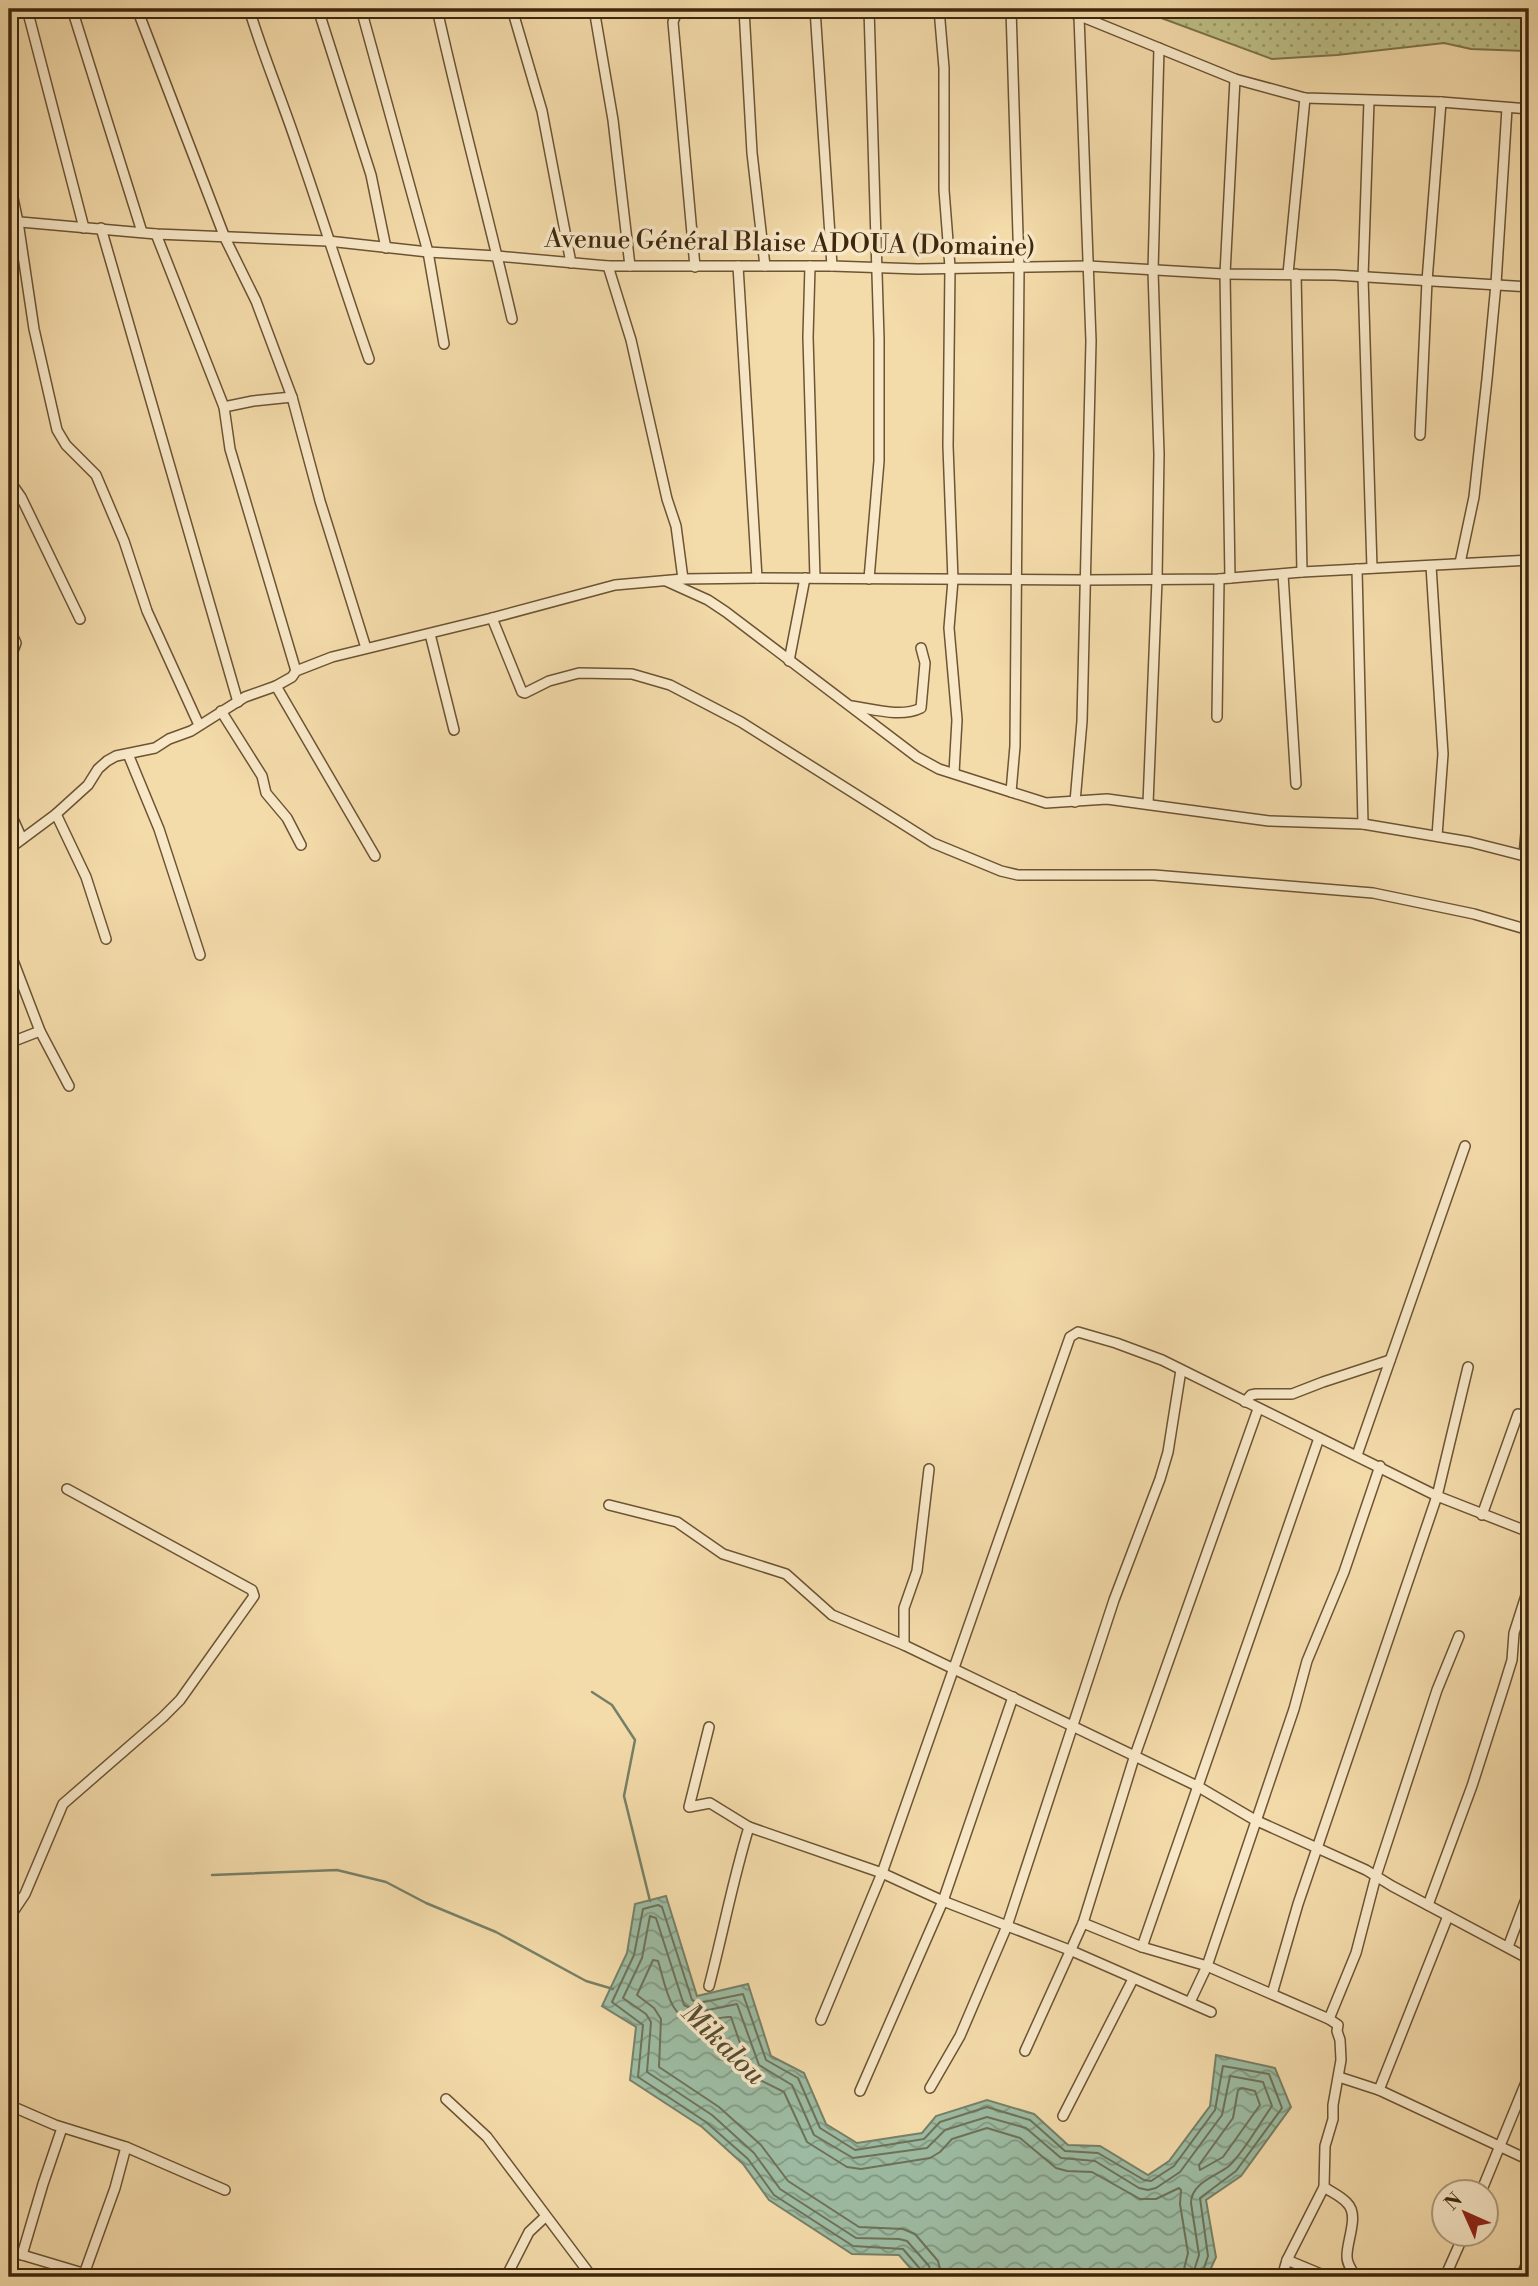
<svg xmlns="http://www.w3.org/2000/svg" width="1538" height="2286" font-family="'Libre Bodoni',serif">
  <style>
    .green { fill: url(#green-dots); stroke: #7e744a; stroke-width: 2 }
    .water { fill: url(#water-waves); stroke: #778067; stroke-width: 2 }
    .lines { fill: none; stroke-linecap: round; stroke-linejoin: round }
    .shore { stroke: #6e7258; stroke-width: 2 }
    .stream { stroke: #778067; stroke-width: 2.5 }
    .minor-casing { stroke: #6c5434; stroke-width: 12 }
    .minor { stroke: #f8e8c8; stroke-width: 9 }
    .labels { text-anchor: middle; stroke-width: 7; stroke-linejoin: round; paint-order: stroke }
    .street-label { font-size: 26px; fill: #3e270d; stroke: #f8e8c8 }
    .water-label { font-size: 28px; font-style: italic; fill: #564c32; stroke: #f8e8c8 }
  </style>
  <defs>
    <pattern id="green-dots" width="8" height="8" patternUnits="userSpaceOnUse" patternTransform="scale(1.75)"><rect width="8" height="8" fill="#bdc087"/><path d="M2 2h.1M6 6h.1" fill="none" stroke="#9b9c6d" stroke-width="1.8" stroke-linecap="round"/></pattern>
    <pattern id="water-waves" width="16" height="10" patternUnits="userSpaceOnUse" patternTransform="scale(1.75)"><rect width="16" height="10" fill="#9dbca3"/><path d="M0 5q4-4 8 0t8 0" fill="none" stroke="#819983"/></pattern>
  </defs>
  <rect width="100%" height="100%" fill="#f4dbaa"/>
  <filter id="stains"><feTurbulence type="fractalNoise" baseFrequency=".00286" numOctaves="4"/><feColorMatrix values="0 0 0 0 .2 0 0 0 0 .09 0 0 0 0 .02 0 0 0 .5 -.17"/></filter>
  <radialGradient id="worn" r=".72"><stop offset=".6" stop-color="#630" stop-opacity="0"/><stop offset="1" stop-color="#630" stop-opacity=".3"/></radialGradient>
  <path class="green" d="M 1137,9 L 1529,9 L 1529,51 L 1471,49 L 1444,43 L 1337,55 L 1272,59 Z"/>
  <path class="water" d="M 666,1896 L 697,1996 L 748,1984 L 771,2056 L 804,2073 L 826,2124 L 857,2143 L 922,2133 L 936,2116 L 987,2100 L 1034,2114 L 1068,2145 L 1100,2146 L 1148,2175 L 1169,2161 L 1210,2106 L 1216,2055 L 1275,2068 L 1291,2107 L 1241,2176 L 1206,2200 L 1216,2257 L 1207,2277 L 918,2277 L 899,2255 L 852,2254 L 769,2200 L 743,2164 L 702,2127 L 630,2080 L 636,2027 L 602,2006 L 627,1953 L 635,1904 Z"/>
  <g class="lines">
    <g class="shore">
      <path d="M 1242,2088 L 1255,2091 L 1260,2105 L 1223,2157 L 1200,2170 L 1199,2165 L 1233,2118 L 1238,2090 Z"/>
      <path d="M 923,2277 L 921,2270 L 903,2249 L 853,2246 L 774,2195 L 748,2159 L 706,2122 L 638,2077 L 643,2025 L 612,2002 L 634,1955 L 643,1909 L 658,1905 L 662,1907 L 692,2000 L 699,2003 L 743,1994 L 766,2060 L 798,2078 L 820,2128 L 855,2150 L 924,2139 L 940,2122 L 987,2107 L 1030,2120 L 1065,2151 L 1098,2153 L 1144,2180 L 1151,2181 L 1174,2166 L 1215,2110 L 1223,2066 L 1269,2074 L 1282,2108 L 1236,2171 L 1200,2198 L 1208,2256 L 1201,2277"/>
      <path d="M 932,2277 L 929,2266 L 907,2241 L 899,2239 L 856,2238 L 780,2189 L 754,2153 L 712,2115 L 647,2072 L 651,2022 L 646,2014 L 623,1998 L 642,1958 L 650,1916 L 656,1918 L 684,2005 L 698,2012 L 737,2004 L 759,2065 L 792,2085 L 814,2135 L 853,2158 L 927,2148 L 945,2130 L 987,2117 L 1026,2128 L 1061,2158 L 1095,2161 L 1139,2188 L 1148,2190 L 1156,2188 L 1180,2172 L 1222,2115 L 1230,2076 L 1263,2082 L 1272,2106 C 1259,2124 1244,2152 1229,2166 C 1215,2177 1191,2183 1191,2203 L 1199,2255 L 1192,2277"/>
      <path d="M 942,2277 L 938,2261 L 915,2234 L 903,2229 L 859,2227 L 788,2181 L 761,2145 L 719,2107 L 659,2067 L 661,2019 L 654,2008 L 637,1995 L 653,1960 L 658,1961 C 665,1982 669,2022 698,2022 C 709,2022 720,2016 731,2017 L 750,2072 L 758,2079 L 784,2092 L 807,2142 L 847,2167 L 861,2169 L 930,2158 L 940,2152 L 952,2139 L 987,2128 L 1020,2138 L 1056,2168 L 1067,2171 L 1092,2172 L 1140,2199 L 1156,2199 L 1179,2188 L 1181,2190 L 1180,2204 L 1188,2253 L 1182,2277"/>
    </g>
    <g class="stream">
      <path d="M 592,1692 L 612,1705 L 635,1740 L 624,1796 L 650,1901"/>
      <path d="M 212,1875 L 337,1870 L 386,1882 L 426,1903 L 496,1932 L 586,1981 L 613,1989"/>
    </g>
    <g class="minor-casing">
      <g id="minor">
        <path d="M 27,9 L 84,228"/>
        <path d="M 72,9 L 142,232"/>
        <path d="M 137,9 L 225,238 L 256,301 L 292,397 L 320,501 L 366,648"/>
        <path d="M 249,9 C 263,55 282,100 297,145 C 322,216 344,288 369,359"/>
        <path d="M 318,9 L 371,175 L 386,248"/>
        <path d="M 361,9 L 428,252 L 444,344"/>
        <path d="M 437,9 C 460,113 488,215 512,319"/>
        <path d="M 512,9 L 542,111 L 571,263"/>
        <path d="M 594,9 L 613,120 L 630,266"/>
        <path d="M 678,9 L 673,22 L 695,267"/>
        <path d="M 744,9 L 752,153 L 765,266"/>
        <path d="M 815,9 L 832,266"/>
        <path d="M 869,9 L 879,339 L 879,461 L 869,579"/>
        <path d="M 939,9 L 944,68 L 944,190 L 950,267 L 948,446 L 953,580 L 949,628 L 957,720 L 954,773"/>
        <path d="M 1063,9 L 1235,79 L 1305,98 L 1441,102 L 1529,109"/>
        <path d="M 1369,101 L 1363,277 L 1372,568"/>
        <path d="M 9,179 L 18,222 L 34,329 L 57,430 L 66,445 L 96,475 L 124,541 L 147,611 L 199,725"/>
        <path d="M 9,221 L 156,234 L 328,241 L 428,252 L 497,256 L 608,266 L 832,266 L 918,269 L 1088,266 L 1225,274 L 1335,275 L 1529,287"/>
        <path d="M 101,228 L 238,702"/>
        <path d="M 156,234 L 224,407 L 230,449 L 296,671"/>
        <path d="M 608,266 L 631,340 L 667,499 L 676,526 L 683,579"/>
        <path d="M 738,266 L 757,578"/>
        <path d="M 810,266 L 808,337 L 815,578"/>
        <path d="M 1288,274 L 1305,98"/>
        <path d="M 1296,274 L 1302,572"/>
        <path d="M 224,407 L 253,401 L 292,397"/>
        <path d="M 1420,435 L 1427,281 L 1441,102"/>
        <path d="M 9,480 L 21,497 L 80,619"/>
        <path d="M 1460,563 L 1474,497 L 1487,379 L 1496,284 L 1507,108"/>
        <path d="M 1431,566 L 1443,754 L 1437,836"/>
        <path d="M 1357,569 L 1363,824"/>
        <path d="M 1283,574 L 1296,784"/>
        <path d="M 1230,578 L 1225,274 L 1235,79"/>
        <path d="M 666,581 L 708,600 L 726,612 L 917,757 L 939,769 L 1011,792 L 1046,803 L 1107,799 L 1269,821 L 1363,824 L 1470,842 L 1529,857"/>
        <path d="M 492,618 L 522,692 L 525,693 L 549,681 L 579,673 L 632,674 L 670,685 L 741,722 L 933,843 L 1001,871 L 1018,875 L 1154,875 L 1373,893 L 1474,914 L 1529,930"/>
        <path d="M 9,628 L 16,643 L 11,656 L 9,657"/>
        <path d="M 430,634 L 454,730"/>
        <path d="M 789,661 L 805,578"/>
        <path d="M 276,686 L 375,856"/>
        <path d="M 852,706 C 873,709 901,718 921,708 L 925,663 L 921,648"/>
        <path d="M 221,711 L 262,776 L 266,793 L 287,818 L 301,845"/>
        <path d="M 1217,717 L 1219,579"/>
        <path d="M 128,754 L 159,829 L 200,955"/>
        <path d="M 1011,792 L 1015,746 L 1019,267 L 1011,9"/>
        <path d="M 1075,802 L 1082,721 L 1091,341 L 1079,16"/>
        <path d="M 1148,804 L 1157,580 L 1159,454 L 1153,271 L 1159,48"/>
        <path d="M 9,810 L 22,839"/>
        <path d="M 56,814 L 86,877 L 106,939"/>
        <path d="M 9,849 L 56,814 L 88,785 L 98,769 L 107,761 L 116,756 L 155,748 L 169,739 L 191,731 L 245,697 L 276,686 L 292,677 L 296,671 L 332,657 L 492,618 L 615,585 L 683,579 L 757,578 L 1085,580 L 1219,579 L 1302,572 L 1529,560"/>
        <path d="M 1524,855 L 1529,800"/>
        <path d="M 9,950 L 40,1031 L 69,1086"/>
        <path d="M 9,1043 L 40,1031"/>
        <path d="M 1245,1402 L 1251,1395 L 1256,1394 L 1292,1394 L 1323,1382 L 1390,1360"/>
        <path d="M 1357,1455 L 1465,1146"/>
        <path d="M 609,1505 L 677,1522 L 723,1554 L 786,1574 L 832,1615 L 904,1645 L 1197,1786 L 1255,1820 L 1366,1870 L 1392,1886 L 1529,1959"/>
        <path d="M 1482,1515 L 1518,1414"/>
        <path d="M 904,1645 L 904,1608 L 917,1571 L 929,1469"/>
        <path d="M 709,1727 L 689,1807 L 710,1803 L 749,1827 L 882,1873 L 943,1901 L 1072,1951 L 1211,2012"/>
        <path d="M 1428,1905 L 1472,1786 L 1504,1686 L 1512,1660 L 1514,1633 L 1529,1586"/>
        <path d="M 9,1918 L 25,1894 L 63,1804 L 163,1717 L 180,1700 L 254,1596 L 252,1590 L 67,1489"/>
        <path d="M 1083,1923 L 1142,1947 L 1207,1966 L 1329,2019 L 1338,2025 L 1337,2031 L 1340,2040 L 1341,2060 L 1333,2105 L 1333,2119 L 1325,2146 L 1324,2187 L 1287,2260 L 1282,2277"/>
        <path d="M 1142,1947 L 1319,1438"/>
        <path d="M 1508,1947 L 1529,1891"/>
        <path d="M 709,1986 C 723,1933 733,1879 749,1827"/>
        <path d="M 1272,1994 L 1298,1904 L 1437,1496 L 1468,1367"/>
        <path d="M 1190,2002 L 1207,1966 L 1294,1709 L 1307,1661 L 1344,1572 L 1380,1466"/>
        <path d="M 1329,2019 L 1356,1953 L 1376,1876 L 1437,1690 L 1459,1636"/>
        <path d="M 821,2020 L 882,1873 L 1070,1337 L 1078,1332 L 1116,1343 L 1162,1360 L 1437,1496 L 1529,1532"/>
        <path d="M 1025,2051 L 1083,1923 L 1134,1758 L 1258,1409"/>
        <path d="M 1339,2077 L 1379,2090 L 1529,2160"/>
        <path d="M 930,2088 L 960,2036 L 1007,1926 L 1114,1600 L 1160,1479 L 1168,1452 L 1181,1370"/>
        <path d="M 1379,2090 L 1448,1916"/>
        <path d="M 860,2091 L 943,1901 L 1013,1697"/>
        <path d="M 446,2099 L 487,2137 L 592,2277"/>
        <path d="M 9,2105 L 55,2125 L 126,2147 L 225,2190"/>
        <path d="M 1063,2116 L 1133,1979"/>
        <path d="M 1324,2187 C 1331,2192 1341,2196 1347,2203 C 1360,2215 1346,2242 1347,2257 C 1347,2264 1352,2271 1356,2277"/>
        <path d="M 1481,2192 L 1529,2075"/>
        <path d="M 9,2251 L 96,2277"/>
        <path d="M 22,2255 L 43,2184 L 62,2128"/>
        <path d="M 1287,2260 L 1328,2277"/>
        <path d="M 84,2274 L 115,2188 L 126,2147"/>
        <path d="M 506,2277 L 529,2232 L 545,2217"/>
        <path d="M 1445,2277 L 1464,2234"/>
        <path d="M 1521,2277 L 1529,2258"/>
      </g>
    </g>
    <use href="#minor" class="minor"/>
  </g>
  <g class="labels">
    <g class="street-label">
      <text transform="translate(790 242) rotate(1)" y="9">Avenue Général Blaise ADOUA (Domaine)</text>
    </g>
    <g class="water-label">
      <text transform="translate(724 2043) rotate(44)" y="10">Mikalou</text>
    </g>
  </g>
  <rect width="1538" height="2286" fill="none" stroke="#f4dbaa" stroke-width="35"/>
  <rect x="10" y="10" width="1517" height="2265" fill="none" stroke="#3e270d" stroke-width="3.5"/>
  <rect x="18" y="18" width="1503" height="2251" fill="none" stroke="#3e270d" stroke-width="2"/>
  <g transform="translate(1465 2213) rotate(315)"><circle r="33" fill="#f8e8c8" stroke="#ae9b7d" stroke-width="2"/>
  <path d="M0-5L12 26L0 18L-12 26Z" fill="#8f2418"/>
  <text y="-10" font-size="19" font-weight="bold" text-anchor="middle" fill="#3e270d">N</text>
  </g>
  <rect width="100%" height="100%" filter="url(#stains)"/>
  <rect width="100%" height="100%" fill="url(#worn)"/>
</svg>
